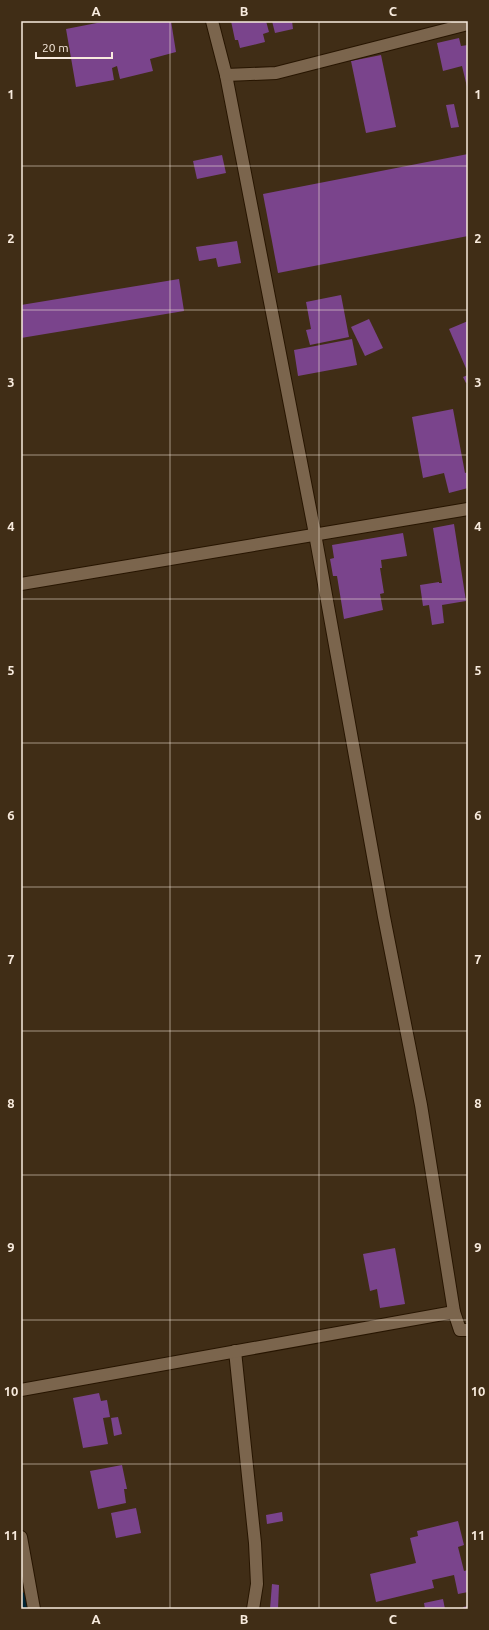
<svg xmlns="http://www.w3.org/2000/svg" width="489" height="1630" font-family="Ubuntu,sans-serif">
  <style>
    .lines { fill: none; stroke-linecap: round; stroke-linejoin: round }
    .stream { stroke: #012535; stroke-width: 8 }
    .building { fill: #7a448c }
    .minor-casing { stroke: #271500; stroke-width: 14 }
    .minor { stroke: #7b654d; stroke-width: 12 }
    .grid { fill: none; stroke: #f8ebde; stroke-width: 1; stroke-opacity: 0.55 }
    .neatline { fill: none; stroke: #f8ebde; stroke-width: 1.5 }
    .grid-label { font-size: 13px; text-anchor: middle; font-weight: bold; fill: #f8ebde }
  </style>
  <rect width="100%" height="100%" fill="#402d16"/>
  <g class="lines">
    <path class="stream" d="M 21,1596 L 24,1609"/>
  </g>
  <g class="building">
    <path d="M 107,21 L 171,21 L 176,52 L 150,59 L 153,71 L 120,79 L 117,66 L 112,68 L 114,80 L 76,87 L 66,29 Z"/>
    <path d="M 231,21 L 266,21 L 269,32 L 263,34 L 265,42 L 240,48 L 238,40 L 235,40 Z"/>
    <path d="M 272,21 L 292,21 L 293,29 L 275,33 Z"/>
    <path d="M 459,38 L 461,46 L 468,45 L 468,91 L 462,66 L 443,71 L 437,43 Z"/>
    <path d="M 381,55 L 396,127 L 366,133 L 351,61 Z"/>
    <path d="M 454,104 L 459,127 L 451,128 L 446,105 Z"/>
    <path d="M 468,154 L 468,236 L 278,273 L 263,194 Z"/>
    <path d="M 222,155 L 226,173 L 197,179 L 193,161 Z"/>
    <path d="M 237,241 L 241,263 L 218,267 L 216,258 L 199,261 L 196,247 Z"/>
    <path d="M 179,279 L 184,311 L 21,338 L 21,305 Z"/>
    <path d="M 341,295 L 349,337 L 310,345 L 306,330 L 311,329 L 306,302 Z"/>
    <path d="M 369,319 L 383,348 L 365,356 L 351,327 Z"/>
    <path d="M 468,321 L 468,373 L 449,329 Z"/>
    <path d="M 352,339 L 357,365 L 298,376 L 294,350 Z"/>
    <path d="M 468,375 L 468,382 L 466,383 L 463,377 Z"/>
    <path d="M 453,409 L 465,473 L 468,472 L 468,488 L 449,493 L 444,473 L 423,478 L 412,417 Z"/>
    <path d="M 454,524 L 466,601 L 442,605 L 444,623 L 432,625 L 429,605 L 423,606 L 420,585 L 439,582 L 439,583 L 442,583 L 433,528 Z"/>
    <path d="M 403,533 L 407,556 L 381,560 L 382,568 L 380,568 L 384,593 L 380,594 L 383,610 L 344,619 L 337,576 L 333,576 L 330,559 L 334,558 L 332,545 Z"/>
    <path d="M 395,1248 L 405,1304 L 380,1308 L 377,1289 L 370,1291 L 363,1254 Z"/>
    <path d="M 99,1393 L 101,1401 L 107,1400 L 110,1417 L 103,1418 L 108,1444 L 83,1448 L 73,1398 Z"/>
    <path d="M 118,1417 L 122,1434 L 114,1436 L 111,1418 Z"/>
    <path d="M 122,1465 L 127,1489 L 124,1489 L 126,1503 L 98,1509 L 90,1471 Z"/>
    <path d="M 136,1508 L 141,1533 L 116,1538 L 111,1513 Z"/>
    <path d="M 282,1512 L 283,1521 L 267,1524 L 266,1515 Z"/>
    <path d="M 458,1521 L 464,1545 L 458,1547 L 464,1571 L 468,1570 L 468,1592 L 458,1594 L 454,1575 L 432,1580 L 434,1588 L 376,1602 L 370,1574 L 416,1563 L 410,1538 L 418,1536 L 417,1531 Z"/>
    <path d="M 272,1584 L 279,1585 L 278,1609 L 270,1609 Z"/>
    <path d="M 443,1599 L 445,1609 L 425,1609 L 424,1603 Z"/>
    <path d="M 468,1606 L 468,1609 L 463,1609 L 463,1607 Z"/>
  </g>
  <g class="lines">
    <g class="minor-casing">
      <g id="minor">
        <path d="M 212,21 L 226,75 L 315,534 L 384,917 L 421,1105 L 454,1312 L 460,1330 L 468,1330"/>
        <path d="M 226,75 L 276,73 L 468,24"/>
        <path d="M 21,584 L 468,509"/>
        <path d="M 235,1351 L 255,1543 L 257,1584 L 253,1609"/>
        <path d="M 21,1390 L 454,1312"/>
        <path d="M 21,1537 L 34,1609"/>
      </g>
    </g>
    <use href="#minor" class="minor"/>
  </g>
  <path class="grid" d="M 170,21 L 170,1609M 319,21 L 319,1609M 21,166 L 468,166M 21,310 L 468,310M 21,455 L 468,455M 21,599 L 468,599M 21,743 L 468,743M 21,887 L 468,887M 21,1031 L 468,1031M 21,1175 L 468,1175M 21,1320 L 468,1320M 21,1464 L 468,1464"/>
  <rect width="489" height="1630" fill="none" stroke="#402d16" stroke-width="44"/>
  <path d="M36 52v6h76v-6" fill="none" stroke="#f8ebde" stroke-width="2"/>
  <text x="42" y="52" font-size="12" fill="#f8ebde" stroke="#402d16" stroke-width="3" paint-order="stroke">20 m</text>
  <rect x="22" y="22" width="445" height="1586" class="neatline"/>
  <g class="grid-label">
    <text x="96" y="16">A</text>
    <text x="244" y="16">B</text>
    <text x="393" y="16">C</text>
    <text x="11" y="99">1</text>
    <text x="478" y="99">1</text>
    <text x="11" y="243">2</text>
    <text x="478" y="243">2</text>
    <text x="11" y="387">3</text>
    <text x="478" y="387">3</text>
    <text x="11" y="531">4</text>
    <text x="478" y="531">4</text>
    <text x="11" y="675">5</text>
    <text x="478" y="675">5</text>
    <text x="11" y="820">6</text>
    <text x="478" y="820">6</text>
    <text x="11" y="964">7</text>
    <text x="478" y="964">7</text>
    <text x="11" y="1108">8</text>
    <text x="478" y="1108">8</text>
    <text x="11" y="1252">9</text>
    <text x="478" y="1252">9</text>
    <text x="11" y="1396">10</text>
    <text x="478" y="1396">10</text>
    <text x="11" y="1540">11</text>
    <text x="478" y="1540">11</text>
    <text x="96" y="1624">A</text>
    <text x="244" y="1624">B</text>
    <text x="393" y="1624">C</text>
  </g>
</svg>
